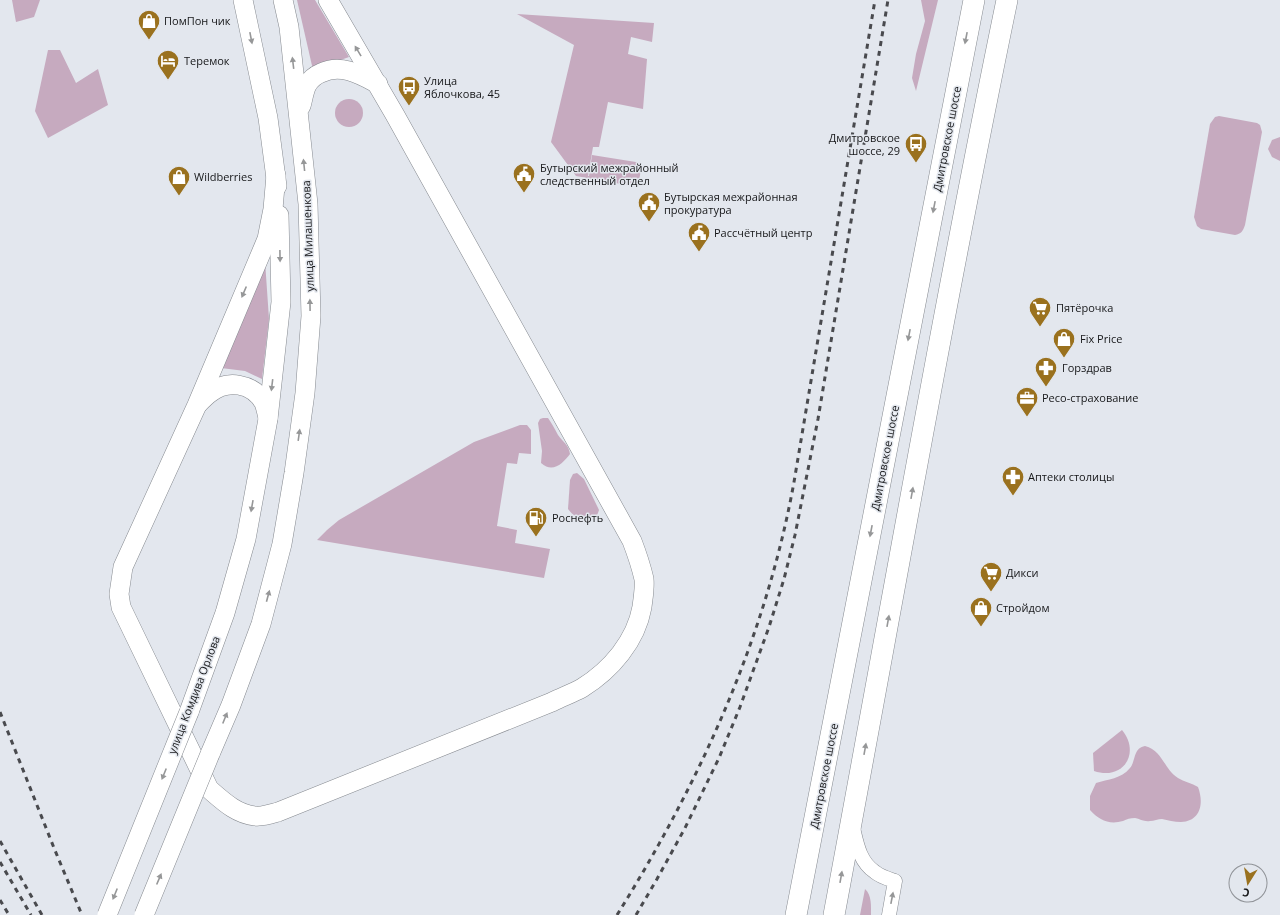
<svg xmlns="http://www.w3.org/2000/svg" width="1280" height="915" font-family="'Open Sans',sans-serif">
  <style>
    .green { fill: #c6aabf }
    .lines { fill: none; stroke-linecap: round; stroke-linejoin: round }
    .street-casing { stroke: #85898f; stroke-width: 15 }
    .secondary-casing { stroke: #85898f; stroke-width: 20 }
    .primary-casing { stroke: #85898f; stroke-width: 22 }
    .street { stroke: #fff; stroke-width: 14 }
    .secondary { stroke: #fff; stroke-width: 19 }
    .primary { stroke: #fff; stroke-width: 21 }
    .rail { stroke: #494a4e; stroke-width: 3; stroke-dasharray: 5 5; stroke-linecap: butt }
    .secondary-bridge-casing { stroke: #85898f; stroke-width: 20; stroke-linecap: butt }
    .secondary-bridge { stroke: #fff; stroke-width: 19 }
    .oneway { fill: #969798 }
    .labels { text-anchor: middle; stroke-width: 3; stroke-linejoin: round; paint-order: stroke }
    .poi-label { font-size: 11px; fill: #161719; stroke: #e3e7ee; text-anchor: start }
    .street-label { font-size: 11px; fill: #161719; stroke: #e3e7ee }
  </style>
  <rect width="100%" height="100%" fill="#e3e7ee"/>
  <g class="green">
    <path d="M 12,0 L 40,0 L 34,17 L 16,22 Z"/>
    <path d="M 297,0 L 315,0 L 349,57 L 313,70 Z"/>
    <path d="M 921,0 L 938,0 L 916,91 L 912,78 L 916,54 L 925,21 Z"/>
    <path d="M 517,14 L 654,23 L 652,42 L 631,37 L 628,54 L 647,59 L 643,109 L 608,102 L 599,147 L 593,147 L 588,176 L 589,176 L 592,155 L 642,163 L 638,187 L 576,176 L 551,142 L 574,45 Z"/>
    <path d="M 48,50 L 60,50 L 76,83 L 98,69 L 108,105 L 48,138 L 35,111 Z"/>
    <circle cx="349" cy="113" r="14"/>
    <path d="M 1219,116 L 1257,123 L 1260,125 L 1262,132 L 1245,225 C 1243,231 1241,234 1235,235 L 1201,229 L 1197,226 L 1194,217 L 1210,124 L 1215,117 Z"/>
    <path d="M 1280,137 L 1280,161 L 1272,157 L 1268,149 L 1272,140 Z"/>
    <path d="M 265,261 L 269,319 L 262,379 L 245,371 L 221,368 Z"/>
    <path d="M 543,418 L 548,418 C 552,424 555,429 558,435 C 563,442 569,445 570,454 C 563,463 553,474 541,463 L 542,451 L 538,423 L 540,419 Z"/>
    <path d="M 520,425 L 527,425 L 531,430 L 531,454 L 519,453 L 517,464 L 507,463 L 497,526 L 517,530 L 515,543 L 550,549 L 544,578 L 317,540 L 327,530 L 339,520 L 474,442 Z"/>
    <path d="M 577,473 L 584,479 L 599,510 C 594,528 576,520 568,509 L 570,480 L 573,474 Z"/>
    <path d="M 1122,730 C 1141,753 1123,781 1094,771 L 1093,753 Z"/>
    <path d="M 1145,746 C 1163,751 1163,768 1178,778 C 1184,782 1192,783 1198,787 C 1204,803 1201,821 1181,822 C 1174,822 1168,820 1162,819 C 1158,819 1154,821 1150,821 C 1144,822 1140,819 1135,818 C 1130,818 1127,819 1123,821 C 1109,825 1099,820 1090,810 L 1090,796 L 1096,783 C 1108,779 1121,779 1130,768 C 1136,761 1133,748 1145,746 Z"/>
    <path d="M 865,889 C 872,895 871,907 871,915 L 860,915 Z"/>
  </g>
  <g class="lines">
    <g class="street-casing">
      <path id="street" d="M 853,828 C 857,845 860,862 875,872 C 881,877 889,879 895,881 L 889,915"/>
    </g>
    <g class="secondary-casing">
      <g id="secondary">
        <path d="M 243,0 L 268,118 L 277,186"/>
        <path d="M 301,106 C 303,99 304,91 307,85 C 310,80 316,75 321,73 C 341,63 361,75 378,84"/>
        <path d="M 276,175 L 273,209 L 267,239 L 197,405 L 123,567 L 119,594 L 121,607 L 209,789 C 223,801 236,814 255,816 C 262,817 271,814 278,812 L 552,702 C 562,697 573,693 582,688 C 611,670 636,641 642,607 C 643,598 645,588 644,579 C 641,566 637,554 632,541 L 395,115 L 328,0"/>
        <path d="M 198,404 C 202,400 206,396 210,393 C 227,379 253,383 264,403 C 266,408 267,414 268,418"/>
        <path d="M 189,712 L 225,613 L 246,539 L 268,419 L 281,302 L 279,215"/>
        <path d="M 210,754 L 231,705 L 261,624 L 282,544 L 294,473 L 305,393 L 311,316 L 308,204 L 289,27 L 283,0"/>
      </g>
    </g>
    <g class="primary-casing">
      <g id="primary">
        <path d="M 796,915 L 974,0"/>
        <path d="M 834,915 C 891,610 944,304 1007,0"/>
      </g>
    </g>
    <use href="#street" class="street"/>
    <use href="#secondary" class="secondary"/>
    <use href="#primary" class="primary"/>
    <g class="rail">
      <path d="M 0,712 L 54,848 L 82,915"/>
      <path d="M 0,841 L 42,915"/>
      <path d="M 0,862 L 31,915"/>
      <path d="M 0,900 L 9,915"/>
      <path d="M 617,915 C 700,782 766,637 794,482 L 875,0"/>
      <path d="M 636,915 L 657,879 L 685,828 L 719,758 L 740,707 L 769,627 L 784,579 L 795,535 L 818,419 L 888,0"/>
    </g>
    <g class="secondary-bridge-casing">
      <g id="secondary-bridge">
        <path d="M 107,915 L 189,712"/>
        <path d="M 144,915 L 210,754"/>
      </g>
    </g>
    <use href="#secondary-bridge" class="secondary-bridge"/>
  </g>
  <defs><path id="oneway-solid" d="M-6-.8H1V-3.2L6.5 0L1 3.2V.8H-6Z"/></defs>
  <g class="oneway">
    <use href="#oneway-solid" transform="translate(251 38) rotate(79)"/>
    <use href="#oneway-solid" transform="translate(966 38) rotate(101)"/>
    <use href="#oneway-solid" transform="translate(358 51) rotate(-121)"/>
    <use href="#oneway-solid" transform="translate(293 63) rotate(-97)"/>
    <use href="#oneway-solid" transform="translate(304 165) rotate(-96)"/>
    <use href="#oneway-solid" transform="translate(934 207) rotate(101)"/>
    <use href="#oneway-solid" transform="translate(280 256) rotate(89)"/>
    <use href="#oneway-solid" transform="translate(244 292) rotate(113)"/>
    <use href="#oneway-solid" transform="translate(310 305) rotate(-91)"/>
    <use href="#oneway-solid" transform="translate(909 335) rotate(101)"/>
    <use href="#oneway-solid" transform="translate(272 385) rotate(97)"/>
    <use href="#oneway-solid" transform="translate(299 435) rotate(-82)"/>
    <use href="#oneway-solid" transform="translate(912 493) rotate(-80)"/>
    <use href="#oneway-solid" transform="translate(252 506) rotate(100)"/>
    <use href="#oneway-solid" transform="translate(871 531) rotate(101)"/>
    <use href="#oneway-solid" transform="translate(268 596) rotate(-75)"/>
    <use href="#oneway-solid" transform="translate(888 621) rotate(-80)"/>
    <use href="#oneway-solid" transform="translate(225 718) rotate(-68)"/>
    <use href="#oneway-solid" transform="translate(865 749) rotate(-80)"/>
    <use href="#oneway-solid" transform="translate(164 774) rotate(112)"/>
    <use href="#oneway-solid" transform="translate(841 877) rotate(-80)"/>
    <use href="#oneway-solid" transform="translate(159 879) rotate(-67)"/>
    <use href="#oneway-solid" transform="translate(115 894) rotate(112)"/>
    <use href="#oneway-solid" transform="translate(892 898) rotate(-79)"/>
  </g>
  <defs>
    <g id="shop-pin" transform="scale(1.15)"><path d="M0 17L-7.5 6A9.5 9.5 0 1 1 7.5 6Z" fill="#9a711e" stroke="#e3e7ee"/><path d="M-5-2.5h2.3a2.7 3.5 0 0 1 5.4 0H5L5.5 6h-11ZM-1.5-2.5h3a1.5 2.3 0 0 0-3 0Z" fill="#fff"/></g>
    <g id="hotel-pin" transform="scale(1.15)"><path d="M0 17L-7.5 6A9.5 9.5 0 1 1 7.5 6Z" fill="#9a711e" stroke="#e3e7ee"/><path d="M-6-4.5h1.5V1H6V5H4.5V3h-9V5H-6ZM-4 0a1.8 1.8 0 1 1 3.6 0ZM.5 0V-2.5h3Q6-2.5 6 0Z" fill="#fff"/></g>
    <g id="bus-pin" transform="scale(1.15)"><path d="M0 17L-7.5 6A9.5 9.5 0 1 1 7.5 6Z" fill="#9a711e" stroke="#e3e7ee"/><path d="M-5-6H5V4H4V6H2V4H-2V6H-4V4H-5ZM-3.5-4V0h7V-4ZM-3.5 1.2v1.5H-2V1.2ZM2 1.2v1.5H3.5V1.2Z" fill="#fff"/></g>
    <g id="civic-pin" transform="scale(1.15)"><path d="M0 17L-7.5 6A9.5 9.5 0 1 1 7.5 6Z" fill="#9a711e" stroke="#e3e7ee"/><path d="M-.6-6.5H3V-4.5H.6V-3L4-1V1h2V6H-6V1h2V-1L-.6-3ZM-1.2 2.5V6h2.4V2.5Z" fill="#fff"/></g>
    <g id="supermarket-pin" transform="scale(1.15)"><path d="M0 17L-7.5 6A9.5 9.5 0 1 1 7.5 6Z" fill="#9a711e" stroke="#e3e7ee"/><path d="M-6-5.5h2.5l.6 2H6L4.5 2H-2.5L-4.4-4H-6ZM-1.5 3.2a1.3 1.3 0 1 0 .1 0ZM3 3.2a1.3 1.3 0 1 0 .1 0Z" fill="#fff"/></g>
    <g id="pharmacy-pin" transform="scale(1.15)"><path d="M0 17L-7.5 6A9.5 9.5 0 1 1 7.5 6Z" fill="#9a711e" stroke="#e3e7ee"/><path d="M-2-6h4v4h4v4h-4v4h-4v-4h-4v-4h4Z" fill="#fff"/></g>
    <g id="office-pin" transform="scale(1.15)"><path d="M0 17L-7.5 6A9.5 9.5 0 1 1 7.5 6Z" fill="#9a711e" stroke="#e3e7ee"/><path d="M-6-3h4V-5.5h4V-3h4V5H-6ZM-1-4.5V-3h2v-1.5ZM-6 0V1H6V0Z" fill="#fff"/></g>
    <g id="fuel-pin" transform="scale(1.15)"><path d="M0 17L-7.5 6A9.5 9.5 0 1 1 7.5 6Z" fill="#9a711e" stroke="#e3e7ee"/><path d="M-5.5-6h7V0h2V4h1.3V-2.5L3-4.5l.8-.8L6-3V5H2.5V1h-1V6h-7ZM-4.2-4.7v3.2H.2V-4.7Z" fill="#fff"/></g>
  </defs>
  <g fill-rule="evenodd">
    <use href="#shop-pin" x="149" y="21"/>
    <use href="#hotel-pin" x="168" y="61"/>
    <use href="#bus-pin" x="409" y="87"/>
    <use href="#bus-pin" x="916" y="144"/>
    <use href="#civic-pin" x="524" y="174"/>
    <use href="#shop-pin" x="179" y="177"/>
    <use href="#civic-pin" x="649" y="203"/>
    <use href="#civic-pin" x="699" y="233"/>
    <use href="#supermarket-pin" x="1040" y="308"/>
    <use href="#shop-pin" x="1064" y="339"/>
    <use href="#pharmacy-pin" x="1046" y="368"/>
    <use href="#office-pin" x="1027" y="398"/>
    <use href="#pharmacy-pin" x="1013" y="477"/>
    <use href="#fuel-pin" x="536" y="518"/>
    <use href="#supermarket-pin" x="991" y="573"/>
    <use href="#shop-pin" x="981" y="608"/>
  </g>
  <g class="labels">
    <g class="poi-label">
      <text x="164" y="25">ПомПон чик</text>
      <text x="184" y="65">Теремок</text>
      <text x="424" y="85">Улица<tspan x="424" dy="13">Яблочкова, 45</tspan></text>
      <text x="900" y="142" text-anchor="end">Дмитровское<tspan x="900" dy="13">шоссе, 29</tspan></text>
      <text x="540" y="172">Бутырский межрайонный<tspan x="540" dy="13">следственный отдел</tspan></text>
      <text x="194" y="181">Wildberries</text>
      <text x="664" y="201">Бутырская межрайонная<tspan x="664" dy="13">прокуратура</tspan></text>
      <text x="714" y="237">Рассчётный центр</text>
      <text x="1056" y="312">Пятёрочка</text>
      <text x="1080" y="343">Fix Price</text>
      <text x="1062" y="372">Горздрав</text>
      <text x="1042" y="402">Ресо-страхование</text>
      <text x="1028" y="481">Аптеки столицы</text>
      <text x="552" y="522">Роснефть</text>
      <text x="1006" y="577">Дикси</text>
      <text x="996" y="612">Стройдом</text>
    </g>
    <g class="street-label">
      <text transform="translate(947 139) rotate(-79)" y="4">Дмитровское шоссе</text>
      <text transform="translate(308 236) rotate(-92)" y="4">улица Милашенкова</text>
      <text transform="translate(885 458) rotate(-79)" y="4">Дмитровское шоссе</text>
      <text transform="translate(194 695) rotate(-69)" y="4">улица Комдива Орлова</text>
      <text transform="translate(824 776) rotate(-79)" y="4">Дмитровское шоссе</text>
    </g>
  </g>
  <g transform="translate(1248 883) rotate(191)"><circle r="19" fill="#e3e7ee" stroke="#919499"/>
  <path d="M0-3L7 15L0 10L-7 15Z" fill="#9a711e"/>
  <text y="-6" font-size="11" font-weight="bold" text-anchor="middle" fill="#161719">С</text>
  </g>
</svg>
